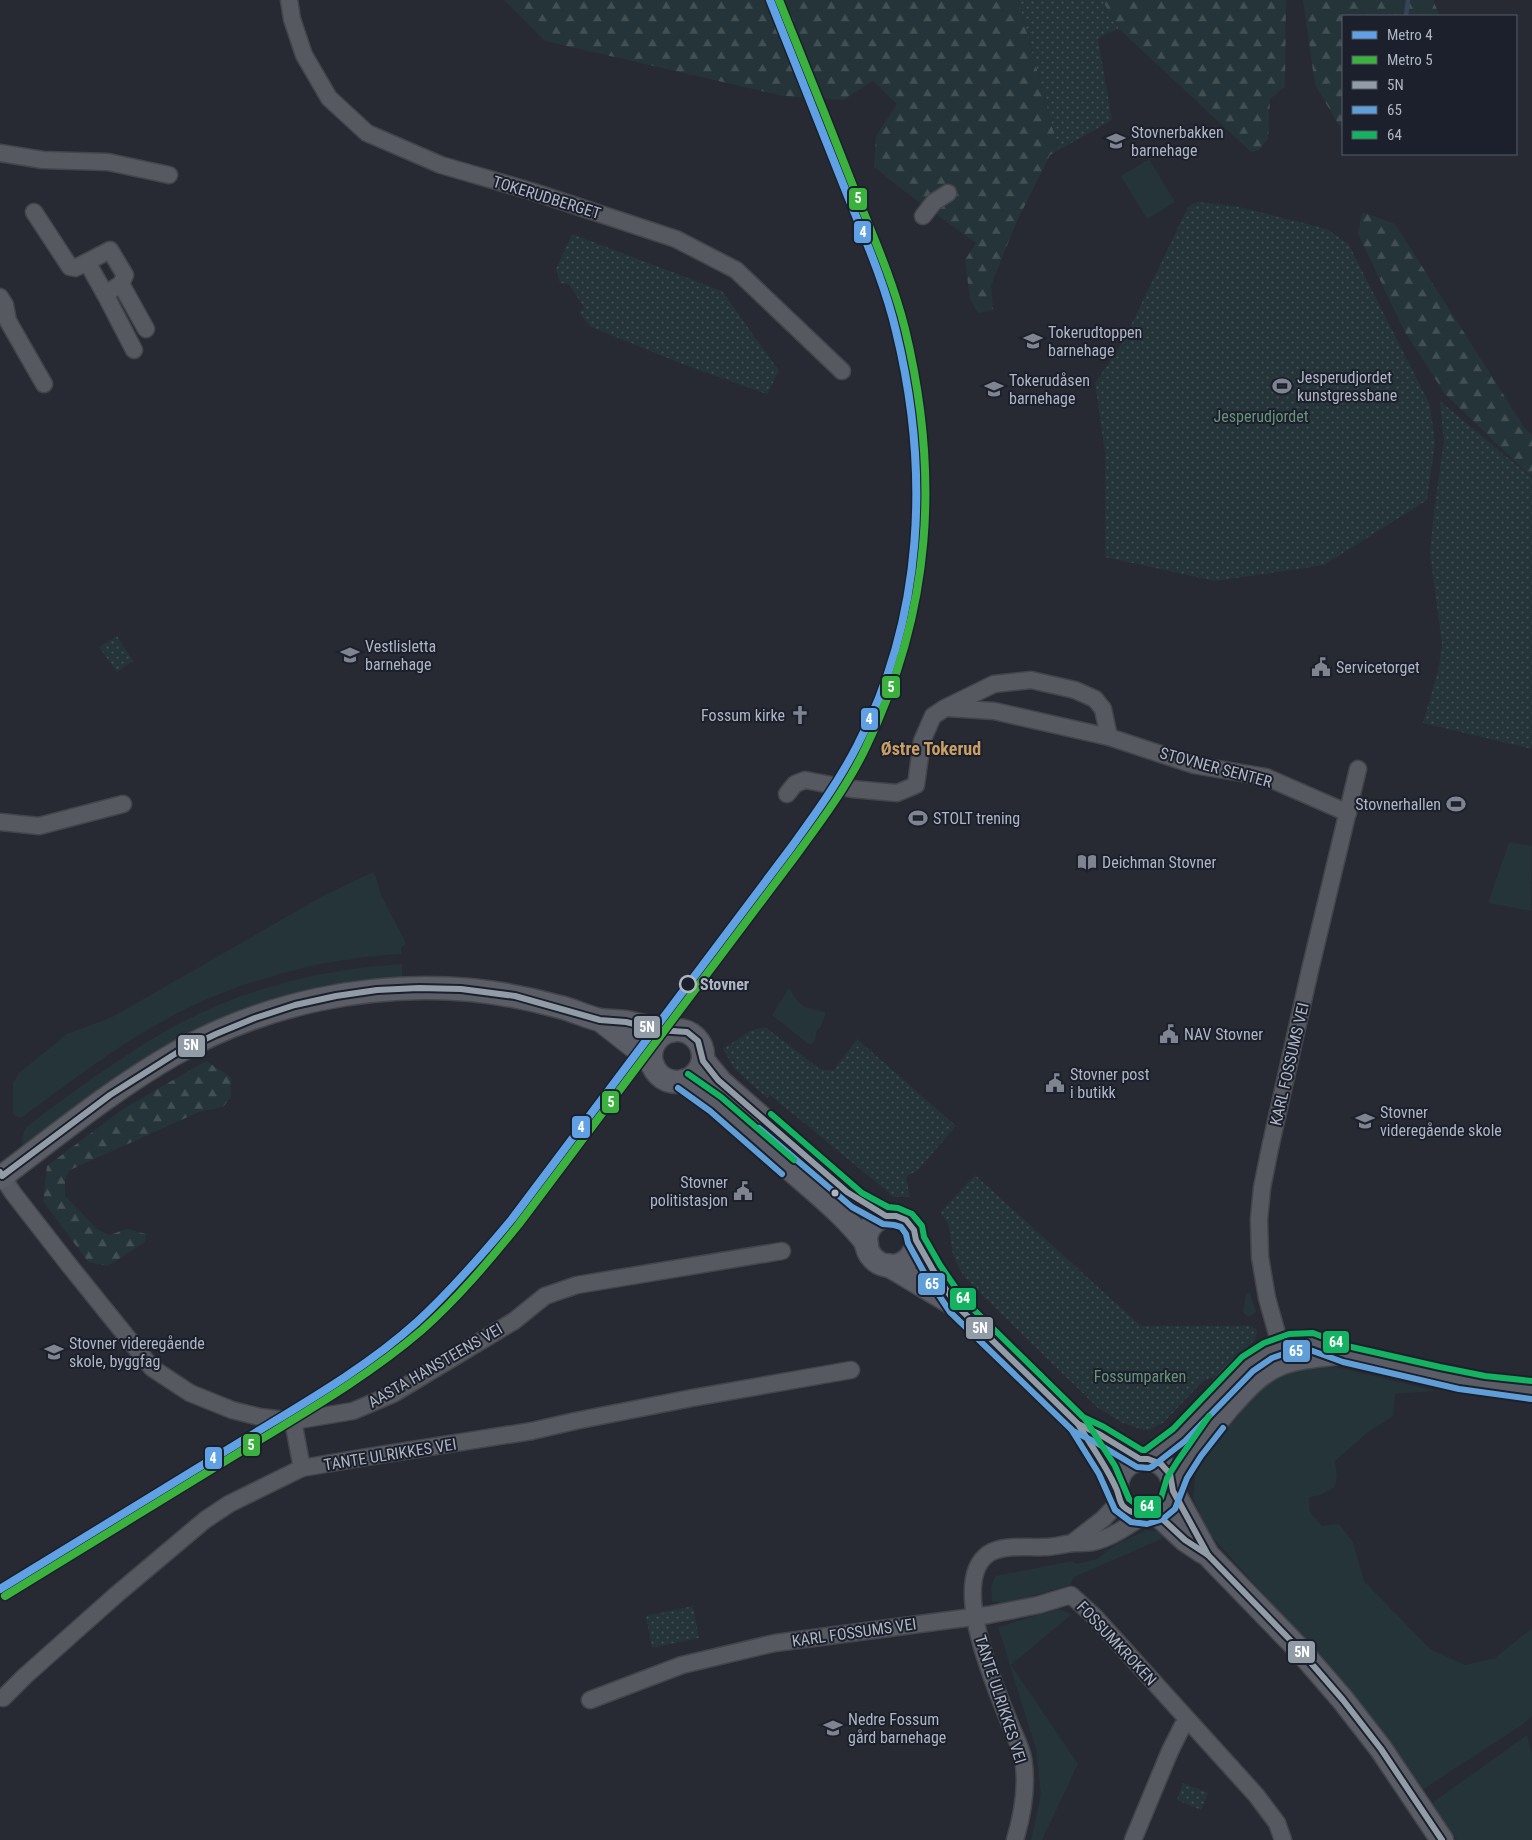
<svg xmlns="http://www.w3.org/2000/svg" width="1532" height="1840" font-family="'Roboto Condensed',sans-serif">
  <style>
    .green { fill: #253438 }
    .forest { fill: url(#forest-firs) }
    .park { fill: url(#park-dots) }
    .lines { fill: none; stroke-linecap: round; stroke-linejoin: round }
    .stream { stroke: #37425b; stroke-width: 4.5 }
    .street-casing { stroke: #43454b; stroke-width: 19 }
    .secondary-casing { stroke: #43454b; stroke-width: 25 }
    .street { stroke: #575960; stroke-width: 16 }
    .secondary { stroke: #5a5d66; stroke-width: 22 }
    .bus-1-casing { stroke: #1b202c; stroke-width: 10 }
    .bus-2-casing { stroke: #1b202c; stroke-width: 10 }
    .bus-3-casing { stroke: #1b202c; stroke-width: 10 }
    .bus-1 { stroke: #929ca6; stroke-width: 6 }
    .bus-2 { stroke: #609ed7; stroke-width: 6 }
    .bus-3 { stroke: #13b361; stroke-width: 6 }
    .metro-1-casing { stroke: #1b202c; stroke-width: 11 }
    .metro-2-casing { stroke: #1b202c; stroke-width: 11 }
    .metro-1 { stroke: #60a1e5; stroke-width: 8 }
    .metro-2 { stroke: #3bb23e; stroke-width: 8 }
    .stop-dot { fill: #1b202c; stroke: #b0b5c4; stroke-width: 2.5 }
    .bus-dot { fill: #b0b5c4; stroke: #1b202c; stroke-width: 2 }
    .labels { text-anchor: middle; stroke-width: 4; stroke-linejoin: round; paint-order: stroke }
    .poi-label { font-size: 16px; fill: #b0b5c4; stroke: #1b202c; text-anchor: start }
    .street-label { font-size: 16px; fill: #b0b5c4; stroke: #1b202c }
    .park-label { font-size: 16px; fill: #699378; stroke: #1b202c }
    .stop-label { font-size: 16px; font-weight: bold; fill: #b0b5c4; stroke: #1b202c; text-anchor: start }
    .neighbourhood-label { font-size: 18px; font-weight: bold; fill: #cb9e64; stroke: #1b202c }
    .line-badge { stroke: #1b202c; stroke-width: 2 }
    .badge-label { font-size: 14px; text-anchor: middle; font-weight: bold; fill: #fff }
  </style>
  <defs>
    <pattern id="forest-firs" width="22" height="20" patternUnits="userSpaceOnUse" patternTransform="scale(1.25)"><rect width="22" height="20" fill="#253438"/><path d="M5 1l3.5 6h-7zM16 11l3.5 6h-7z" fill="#424f53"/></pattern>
    <pattern id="park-dots" width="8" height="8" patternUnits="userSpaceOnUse" patternTransform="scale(1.25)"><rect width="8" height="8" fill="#253438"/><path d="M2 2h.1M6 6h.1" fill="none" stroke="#424f53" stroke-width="1.8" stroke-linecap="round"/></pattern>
  </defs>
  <rect width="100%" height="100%" fill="#272a32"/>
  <g class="green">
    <path d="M 1149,159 L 1175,202 L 1147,219 L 1121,176 Z"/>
    <path d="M 1509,842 L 1532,846 L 1531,911 L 1488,903 Z"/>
    <path d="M 373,872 L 376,877 L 381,895 L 406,943 L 401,948 L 401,954 C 330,958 261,975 196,1004 C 134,1033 78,1076 24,1116 C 18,1119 16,1118 13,1113 L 13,1083 L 19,1073 L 67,1034 L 112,1017 L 323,896 Z"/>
    <path d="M 402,964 L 402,979 L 307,993 L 23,1147 C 21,1138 23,1130 30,1124 C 75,1090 120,1057 169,1029 C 241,989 320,969 402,964 Z"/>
    <path d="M 789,988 C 802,1009 803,1007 826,1012 L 821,1027 L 817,1030 L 815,1041 L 812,1044 L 807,1043 L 772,1015 Z"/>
    <path d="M 1250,1293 L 1256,1312 L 1250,1317 L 1245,1315 L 1243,1311 L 1246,1294 Z"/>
    <path d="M 1332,1366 L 1436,1391 L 1395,1394 L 1393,1416 L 1367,1433 L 1335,1461 L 1337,1476 L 1335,1487 L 1320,1495 L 1309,1497 L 1310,1512 L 1322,1526 L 1339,1524 L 1353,1542 L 1364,1581 L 1430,1649 L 1465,1665 L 1495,1658 L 1532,1628 L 1532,1716 L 1522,1725 L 1422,1790 L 1382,1731 L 1326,1664 L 1207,1531 L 1193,1498 L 1196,1465 L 1237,1411 L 1269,1380 L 1291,1369 Z"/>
    <path d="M 1147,1530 L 1162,1532 L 1164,1538 L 1074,1577 L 1070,1585 L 1005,1604 L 992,1601 L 991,1587 L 995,1576 L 1072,1561 L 1077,1564 L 1097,1559 L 1115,1545 Z"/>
    <path d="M 1058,1609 L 1072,1614 L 1011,1665 L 1078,1764 L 1042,1840 L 1031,1840 L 1041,1795 L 1036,1749 L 998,1627 Z"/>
    <path d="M 1527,1735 L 1532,1755 L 1532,1840 L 1457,1840 L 1432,1803 Z"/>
  </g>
  <g class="forest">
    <path d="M 504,0 L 1018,0 L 1059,150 L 1050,155 L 1017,221 L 991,285 L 993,310 L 978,313 L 970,299 L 965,260 L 976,243 L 907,193 L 874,167 L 876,136 L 897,104 L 873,81 L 843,100 L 783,96 L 545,41 Z"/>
    <path d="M 1102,0 L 1286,0 L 1285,87 L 1270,99 L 1268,139 L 1259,150 L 1251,152 L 1119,29 Z"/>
    <path d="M 1303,0 L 1433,0 L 1440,16 L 1343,16 L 1343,132 L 1315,85 Z"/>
    <path d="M 1362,212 L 1395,224 L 1524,427 L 1532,435 L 1532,476 L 1525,471 L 1445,394 L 1405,332 L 1358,234 Z"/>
    <path d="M 206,1061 L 231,1077 L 231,1097 L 223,1107 L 199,1112 L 70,1170 L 65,1179 L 65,1196 L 97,1229 L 109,1235 L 127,1229 L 146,1234 L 145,1242 L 108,1266 L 88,1262 L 43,1201 L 47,1166 L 123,1109 Z"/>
  </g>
  <g class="park">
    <path d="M 1018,0 L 1102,0 L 1119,29 L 1107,33 L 1098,39 L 1112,120 L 1059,150 Z"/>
    <path d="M 1199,202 L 1239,207 L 1327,229 L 1349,245 L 1430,405 L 1435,443 L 1427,500 L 1324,565 L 1215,581 L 1105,557 L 1105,452 L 1095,383 L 1123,342 L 1187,209 L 1192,204 Z"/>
    <path d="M 572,234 L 722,291 L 779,371 L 767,394 L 685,365 L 589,326 L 579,312 L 585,309 L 569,284 L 560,283 L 556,269 Z"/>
    <path d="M 1440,401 L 1532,478 L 1532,749 L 1423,723 L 1438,671 L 1442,644 L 1430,553 L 1434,511 L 1444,441 Z"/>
    <path d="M 117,636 L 133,661 L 117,672 L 99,647 Z"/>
    <path d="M 765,1027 L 821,1070 L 834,1070 L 857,1039 L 956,1126 L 918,1170 L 906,1177 L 910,1197 L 894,1197 L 770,1095 L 767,1098 L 734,1068 L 723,1049 L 750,1031 Z"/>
    <path d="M 975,1175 L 1141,1326 L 1251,1326 L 1256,1329 L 1257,1332 L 1255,1340 L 1232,1360 L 1220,1374 L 1203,1381 L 1164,1422 L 1151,1429 L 1144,1430 L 1123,1423 L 1098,1408 L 971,1284 C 963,1275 957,1266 953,1254 C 949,1239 953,1223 940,1213 Z"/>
    <path d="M 693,1606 L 699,1638 L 652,1648 L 646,1616 Z"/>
    <path d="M 1183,1783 L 1208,1793 L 1201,1810 L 1177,1800 Z"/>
  </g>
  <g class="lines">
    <path class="stream" d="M 1406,16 L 1408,0"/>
    <g class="street-casing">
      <g id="street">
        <path d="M 289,0 L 292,19 L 304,55 L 329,98 L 367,133 L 441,165 L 534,192 L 676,239 L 736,270 L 842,371"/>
        <path d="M 0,153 L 43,160 L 108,162 L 169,175"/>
        <path d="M 34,212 L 70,267 L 75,268 L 87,262 L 105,294 L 134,350"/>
        <path d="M 923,216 L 934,202 L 948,193"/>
        <path d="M 87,262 L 110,250 L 125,275 L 121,284 L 105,294"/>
        <path d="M 121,284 L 146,329"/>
        <path d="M 0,297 L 5,305 L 8,321 L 44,384"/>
        <path d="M 947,708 L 994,711 L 1109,737"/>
        <path d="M 787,794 L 795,784 L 805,780 L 852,789 L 897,793 L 916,785 L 922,741 L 933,716 L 945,708 L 994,684 L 1031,680 L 1075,690 L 1095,699 L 1103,709 L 1109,737 L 1194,765 L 1266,777 L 1348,813"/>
        <path d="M 0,822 L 39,826 L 123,804"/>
        <path d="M 2,1176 L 13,1193 L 69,1265 L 152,1368 L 190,1393 L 232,1410 L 260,1417 L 293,1421 L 353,1411 L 393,1394 L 514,1321 L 545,1296 L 577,1285 L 782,1251"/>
        <path d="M 1283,1355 L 1267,1298 L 1260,1257 L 1259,1219 L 1262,1188 L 1270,1148 L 1310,970 L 1358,769"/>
        <path d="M 293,1421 L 302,1468"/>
        <path d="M 1072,1543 L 1103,1519 L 1120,1501"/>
        <path d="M 3,1698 L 25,1676 L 116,1595 L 205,1520 L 229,1504 L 302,1468 L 367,1457 L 532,1431 L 575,1421 L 692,1398 L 851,1370"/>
        <path d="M 590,1700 L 682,1665 L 775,1643 L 988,1615 L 1038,1605 L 1071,1595 L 1095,1617 L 1256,1795 L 1277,1823 L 1283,1840"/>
        <path d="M 1015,1840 C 1023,1813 1028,1786 1023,1758 C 1021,1748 1016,1738 1012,1729 C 998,1693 948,1583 988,1554 C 1003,1544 1026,1548 1044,1547 C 1054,1547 1064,1544 1074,1543 C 1080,1543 1086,1543 1093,1542 C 1111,1538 1128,1526 1143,1516"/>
        <path d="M 1133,1840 L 1170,1751 L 1182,1727 L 1188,1720"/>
      </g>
    </g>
    <g class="secondary-casing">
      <g id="secondary">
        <path d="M 600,1020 L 637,1049 L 653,1065"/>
        <circle cx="677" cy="1056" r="26"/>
        <path d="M 703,1060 L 721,1082 L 847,1192 L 866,1205 L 886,1216"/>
        <path d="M 683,1081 C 722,1106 756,1138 790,1169 C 817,1193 845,1215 867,1244"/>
        <path d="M 0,1178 C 57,1135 113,1089 176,1053 C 265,1003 370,981 471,990 C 501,993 531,999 560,1007 C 573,1010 586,1017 600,1020 C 608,1021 617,1021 626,1022 C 641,1025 656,1029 671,1031"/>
        <circle cx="891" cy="1241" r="25"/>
        <path d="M 916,1240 L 933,1270 L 957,1306 L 1038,1386 L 1078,1424 L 1099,1434 L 1140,1459"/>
        <path d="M 888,1265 L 950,1302"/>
        <path d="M 1078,1424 L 1116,1488"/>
        <circle cx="1145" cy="1487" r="28"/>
        <path d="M 1148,1459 C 1163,1449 1178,1438 1190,1425 C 1212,1402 1231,1372 1259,1355 C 1273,1346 1289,1340 1306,1341 C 1321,1341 1331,1351 1345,1354 C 1408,1368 1468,1385 1532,1390"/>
        <path d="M 1173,1486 C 1189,1455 1205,1435 1228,1408 C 1244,1390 1258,1373 1280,1364 C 1299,1356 1321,1356 1341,1353"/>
        <path d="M 1173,1491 L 1208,1555 L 1298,1648 L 1343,1700 L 1381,1749 L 1442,1840"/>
        <path d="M 1156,1513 L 1185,1540 L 1203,1552"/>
      </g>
    </g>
    <use href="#street" class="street"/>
    <use href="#secondary" class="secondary"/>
    <g class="bus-1-casing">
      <g id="bus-1">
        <path d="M 0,1172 L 2,1176 L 110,1095 L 178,1052 L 216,1034 L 255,1018 L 295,1005 L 336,996 L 377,990 L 419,988 L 461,989 L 515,996 L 600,1020 L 626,1022 L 658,1030 L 687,1032 L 698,1041 L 703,1061 L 718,1080 L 847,1192 L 886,1216 L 896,1216 L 906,1220 L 914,1230 L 916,1240 L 933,1270 L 957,1306 L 1078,1424 L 1099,1434 L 1140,1459 L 1148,1459 L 1161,1464 L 1170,1474 L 1173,1491 L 1208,1555 L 1298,1648 L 1343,1700 L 1381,1749 L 1442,1840"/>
        <path d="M 1078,1424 C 1090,1444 1107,1467 1116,1488 C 1119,1494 1119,1501 1123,1506 C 1132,1515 1145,1516 1156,1513 L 1185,1540 L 1208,1555"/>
      </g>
    </g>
    <g class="bus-2-casing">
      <g id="bus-2">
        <path d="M 678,1088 L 710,1111 L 782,1174"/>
        <path d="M 759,1128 L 852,1207 L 883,1224 L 894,1225 L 901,1227 L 906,1234 L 908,1243 L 925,1274 L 950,1312 L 1073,1431 L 1095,1442 L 1137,1467 L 1149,1468 L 1153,1466 L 1185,1441 L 1253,1371 L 1272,1358 L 1292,1351 L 1310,1350 L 1343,1362 L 1459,1389 L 1531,1399"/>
        <path d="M 1071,1429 L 1099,1474 L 1115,1510 L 1131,1522 L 1147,1524 L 1163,1519 L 1175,1509 L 1187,1478 L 1201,1456 L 1223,1428"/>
      </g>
    </g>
    <g class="bus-3-casing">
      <g id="bus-3">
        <path d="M 688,1074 L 721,1097 L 794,1160"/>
        <path d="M 771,1114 L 862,1193 L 888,1207 L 898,1208 L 912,1214 L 922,1226 L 924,1237 L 940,1265 L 964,1300 L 1083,1417 L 1104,1427 L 1142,1450 L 1145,1450 L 1173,1429 L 1242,1357 L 1264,1343 L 1289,1334 L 1313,1333 L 1347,1346 L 1440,1367 L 1485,1376 L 1532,1381"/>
        <path d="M 1085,1419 L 1115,1466 L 1129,1499 L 1138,1506 L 1146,1507 L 1154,1504 L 1161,1498 L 1167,1478 L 1177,1462 L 1209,1416"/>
      </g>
    </g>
    <use href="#bus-1" class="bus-1"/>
    <use href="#bus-2" class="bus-2"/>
    <use href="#bus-3" class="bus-3"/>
    <g class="metro-1-casing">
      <path id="metro-1" d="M 0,1589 C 82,1539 164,1489 245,1439 C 304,1403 366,1368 417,1322 C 452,1290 482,1255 512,1219 L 790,849 C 814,816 838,783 857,746 C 924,618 930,470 896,331 C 885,284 865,239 847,194 C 821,129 796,65 770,0"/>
    </g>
    <g class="metro-2-casing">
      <path id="metro-2" d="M 5,1596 C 83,1548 162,1500 240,1452 C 302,1414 366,1378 422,1330 C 458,1298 489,1261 519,1224 L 797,854 C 822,820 848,785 866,747 C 932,611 940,474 905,329 C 893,281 873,236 855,191 C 830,127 805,64 779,0"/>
    </g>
    <use href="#metro-1" class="metro-1"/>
    <use href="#metro-2" class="metro-2"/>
  </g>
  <defs>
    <g id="school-bare" transform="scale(1.5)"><path d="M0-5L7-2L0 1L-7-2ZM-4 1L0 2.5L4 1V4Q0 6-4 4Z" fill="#808491" stroke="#1b202c" stroke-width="2.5" paint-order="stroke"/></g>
    <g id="stadium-bare" transform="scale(1.5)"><path d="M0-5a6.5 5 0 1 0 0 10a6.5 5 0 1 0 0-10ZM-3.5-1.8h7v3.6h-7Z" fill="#808491" stroke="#1b202c" stroke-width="2.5" paint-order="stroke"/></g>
    <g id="civic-bare" transform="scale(1.5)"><path d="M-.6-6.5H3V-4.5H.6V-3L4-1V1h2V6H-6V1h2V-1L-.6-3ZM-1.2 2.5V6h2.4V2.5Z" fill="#808491" stroke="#1b202c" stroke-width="2.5" paint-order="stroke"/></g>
    <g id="church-bare" transform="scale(1.5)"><path d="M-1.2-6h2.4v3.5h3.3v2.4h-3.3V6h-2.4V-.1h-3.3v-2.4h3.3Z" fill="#808491" stroke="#1b202c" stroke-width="2.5" paint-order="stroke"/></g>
    <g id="library-bare" transform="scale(1.5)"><path d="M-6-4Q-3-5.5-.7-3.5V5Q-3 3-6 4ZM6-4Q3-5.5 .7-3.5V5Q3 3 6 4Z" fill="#808491" stroke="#1b202c" stroke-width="2.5" paint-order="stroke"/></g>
  </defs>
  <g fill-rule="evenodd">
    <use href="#school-bare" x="1116" y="141"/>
    <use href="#school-bare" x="1033" y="341"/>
    <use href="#stadium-bare" x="1282" y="386"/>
    <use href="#school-bare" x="994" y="389"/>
    <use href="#school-bare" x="350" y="655"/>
    <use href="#civic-bare" x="1321" y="667"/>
    <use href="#church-bare" x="800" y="715"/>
    <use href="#stadium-bare" x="1456" y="804"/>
    <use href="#stadium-bare" x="918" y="818"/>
    <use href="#library-bare" x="1087" y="862"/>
    <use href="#civic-bare" x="1169" y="1034"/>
    <use href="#civic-bare" x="1055" y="1083"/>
    <use href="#school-bare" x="1365" y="1121"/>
    <use href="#civic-bare" x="743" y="1191"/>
    <use href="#school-bare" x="54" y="1352"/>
    <use href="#school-bare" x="833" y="1728"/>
  </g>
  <circle class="stop-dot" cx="688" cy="984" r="8"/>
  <circle class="bus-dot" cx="835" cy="1193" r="4.5"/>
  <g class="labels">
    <g class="poi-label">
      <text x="1131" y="138">Stovnerbakken<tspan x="1131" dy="18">barnehage</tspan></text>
      <text x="1048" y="338">Tokerudtoppen<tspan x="1048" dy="18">barnehage</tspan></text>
      <text x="1297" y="383">Jesperudjordet<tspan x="1297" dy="18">kunstgressbane</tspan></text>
      <text x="1009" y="386">Tokerudåsen<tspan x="1009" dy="18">barnehage</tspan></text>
      <text x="365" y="652">Vestlisletta<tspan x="365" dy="18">barnehage</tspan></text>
      <text x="1336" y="673">Servicetorget</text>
      <text x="785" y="721" text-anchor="end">Fossum kirke</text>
      <text x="1441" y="810" text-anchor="end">Stovnerhallen</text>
      <text x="933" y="824">STOLT trening</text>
      <text x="1102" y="868">Deichman Stovner</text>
      <text x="1184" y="1040">NAV Stovner</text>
      <text x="1070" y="1080">Stovner post<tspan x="1070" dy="18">i butikk</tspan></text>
      <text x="1380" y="1118">Stovner<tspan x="1380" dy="18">videregående skole</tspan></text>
      <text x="728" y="1188" text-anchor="end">Stovner<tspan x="728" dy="18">politistasjon</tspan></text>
      <text x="69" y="1349">Stovner videregående<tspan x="69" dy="18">skole, byggfag</tspan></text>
      <text x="848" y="1725">Nedre Fossum<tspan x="848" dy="18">gård barnehage</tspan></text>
    </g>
    <g class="street-label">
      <text transform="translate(547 197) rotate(17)" y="6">TOKERUDBERGET</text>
      <text transform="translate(1216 767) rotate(15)" y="6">STOVNER SENTER</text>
      <text transform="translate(1289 1064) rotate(-77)" y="6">KARL FOSSUMS VEI</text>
      <text transform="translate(435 1365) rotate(-30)" y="6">AASTA HANSTEENS VEI</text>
      <text transform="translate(390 1454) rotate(-9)" y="6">TANTE ULRIKKES VEI</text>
      <text transform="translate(854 1632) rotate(-8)" y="6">KARL FOSSUMS VEI</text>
      <text transform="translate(1117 1643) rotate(47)" y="6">FOSSUMKROKEN</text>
      <text transform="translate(1001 1699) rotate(72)" y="6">TANTE ULRIKKES VEI</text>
    </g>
    <g class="park-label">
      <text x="1261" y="422">Jesperudjordet</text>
      <text x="1140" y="1382">Fossumparken</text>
    </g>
    <g class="stop-label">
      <text x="700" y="990">Stovner</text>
    </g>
    <g class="neighbourhood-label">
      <text x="931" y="755">Østre Tokerud</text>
    </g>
  </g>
  <g class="line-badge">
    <rect x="848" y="187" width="20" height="24" rx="5" fill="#3bb23e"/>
    <rect x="853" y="220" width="19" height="24" rx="5" fill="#60a1e5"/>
    <rect x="881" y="675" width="20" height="24" rx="5" fill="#3bb23e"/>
    <rect x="860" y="707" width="19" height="24" rx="5" fill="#60a1e5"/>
    <rect x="633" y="1015" width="28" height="24" rx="5" fill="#929ca6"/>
    <rect x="177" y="1034" width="29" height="24" rx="5" fill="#929ca6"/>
    <rect x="601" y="1090" width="19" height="24" rx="5" fill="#3bb23e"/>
    <rect x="571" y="1115" width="20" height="24" rx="5" fill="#60a1e5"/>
    <rect x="917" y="1272" width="29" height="24" rx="5" fill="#609ed7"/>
    <rect x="949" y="1287" width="28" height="24" rx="5" fill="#13b361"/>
    <rect x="965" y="1316" width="29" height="24" rx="5" fill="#929ca6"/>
    <rect x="1322" y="1330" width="28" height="24" rx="5" fill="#13b361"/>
    <rect x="1282" y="1339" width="29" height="24" rx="5" fill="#609ed7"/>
    <rect x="242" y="1433" width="19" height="24" rx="5" fill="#3bb23e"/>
    <rect x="204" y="1446" width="19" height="24" rx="5" fill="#60a1e5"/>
    <rect x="1133" y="1495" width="29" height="24" rx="5" fill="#13b361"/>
    <rect x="1287" y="1640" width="29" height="24" rx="5" fill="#929ca6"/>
  </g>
  <g class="badge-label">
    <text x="858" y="203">5</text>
    <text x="863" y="237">4</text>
    <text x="891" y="692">5</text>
    <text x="869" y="724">4</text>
    <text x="647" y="1032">5N</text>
    <text x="191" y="1050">5N</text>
    <text x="611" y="1107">5</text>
    <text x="581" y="1132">4</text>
    <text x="932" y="1289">65</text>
    <text x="963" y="1303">64</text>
    <text x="980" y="1333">5N</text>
    <text x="1336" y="1347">64</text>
    <text x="1296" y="1356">65</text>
    <text x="251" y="1450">5</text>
    <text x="213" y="1463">4</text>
    <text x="1147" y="1511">64</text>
    <text x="1302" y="1657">5N</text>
  </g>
  <rect x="1342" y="15" width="175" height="140" fill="#1b202c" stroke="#575c69"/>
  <rect x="1352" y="31" width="25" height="8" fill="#60a1e5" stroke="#575c69"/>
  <text x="1387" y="40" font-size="15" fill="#b0b5c4">Metro 4</text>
  <rect x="1352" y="56" width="25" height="8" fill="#3bb23e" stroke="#575c69"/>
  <text x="1387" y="65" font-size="15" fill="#b0b5c4">Metro 5</text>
  <rect x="1352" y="81" width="25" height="8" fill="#929ca6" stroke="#575c69"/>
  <text x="1387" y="90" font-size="15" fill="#b0b5c4">5N</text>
  <rect x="1352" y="106" width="25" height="8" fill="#609ed7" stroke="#575c69"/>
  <text x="1387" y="115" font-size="15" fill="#b0b5c4">65</text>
  <rect x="1352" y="131" width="25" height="8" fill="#13b361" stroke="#575c69"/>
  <text x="1387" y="140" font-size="15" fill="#b0b5c4">64</text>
</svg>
